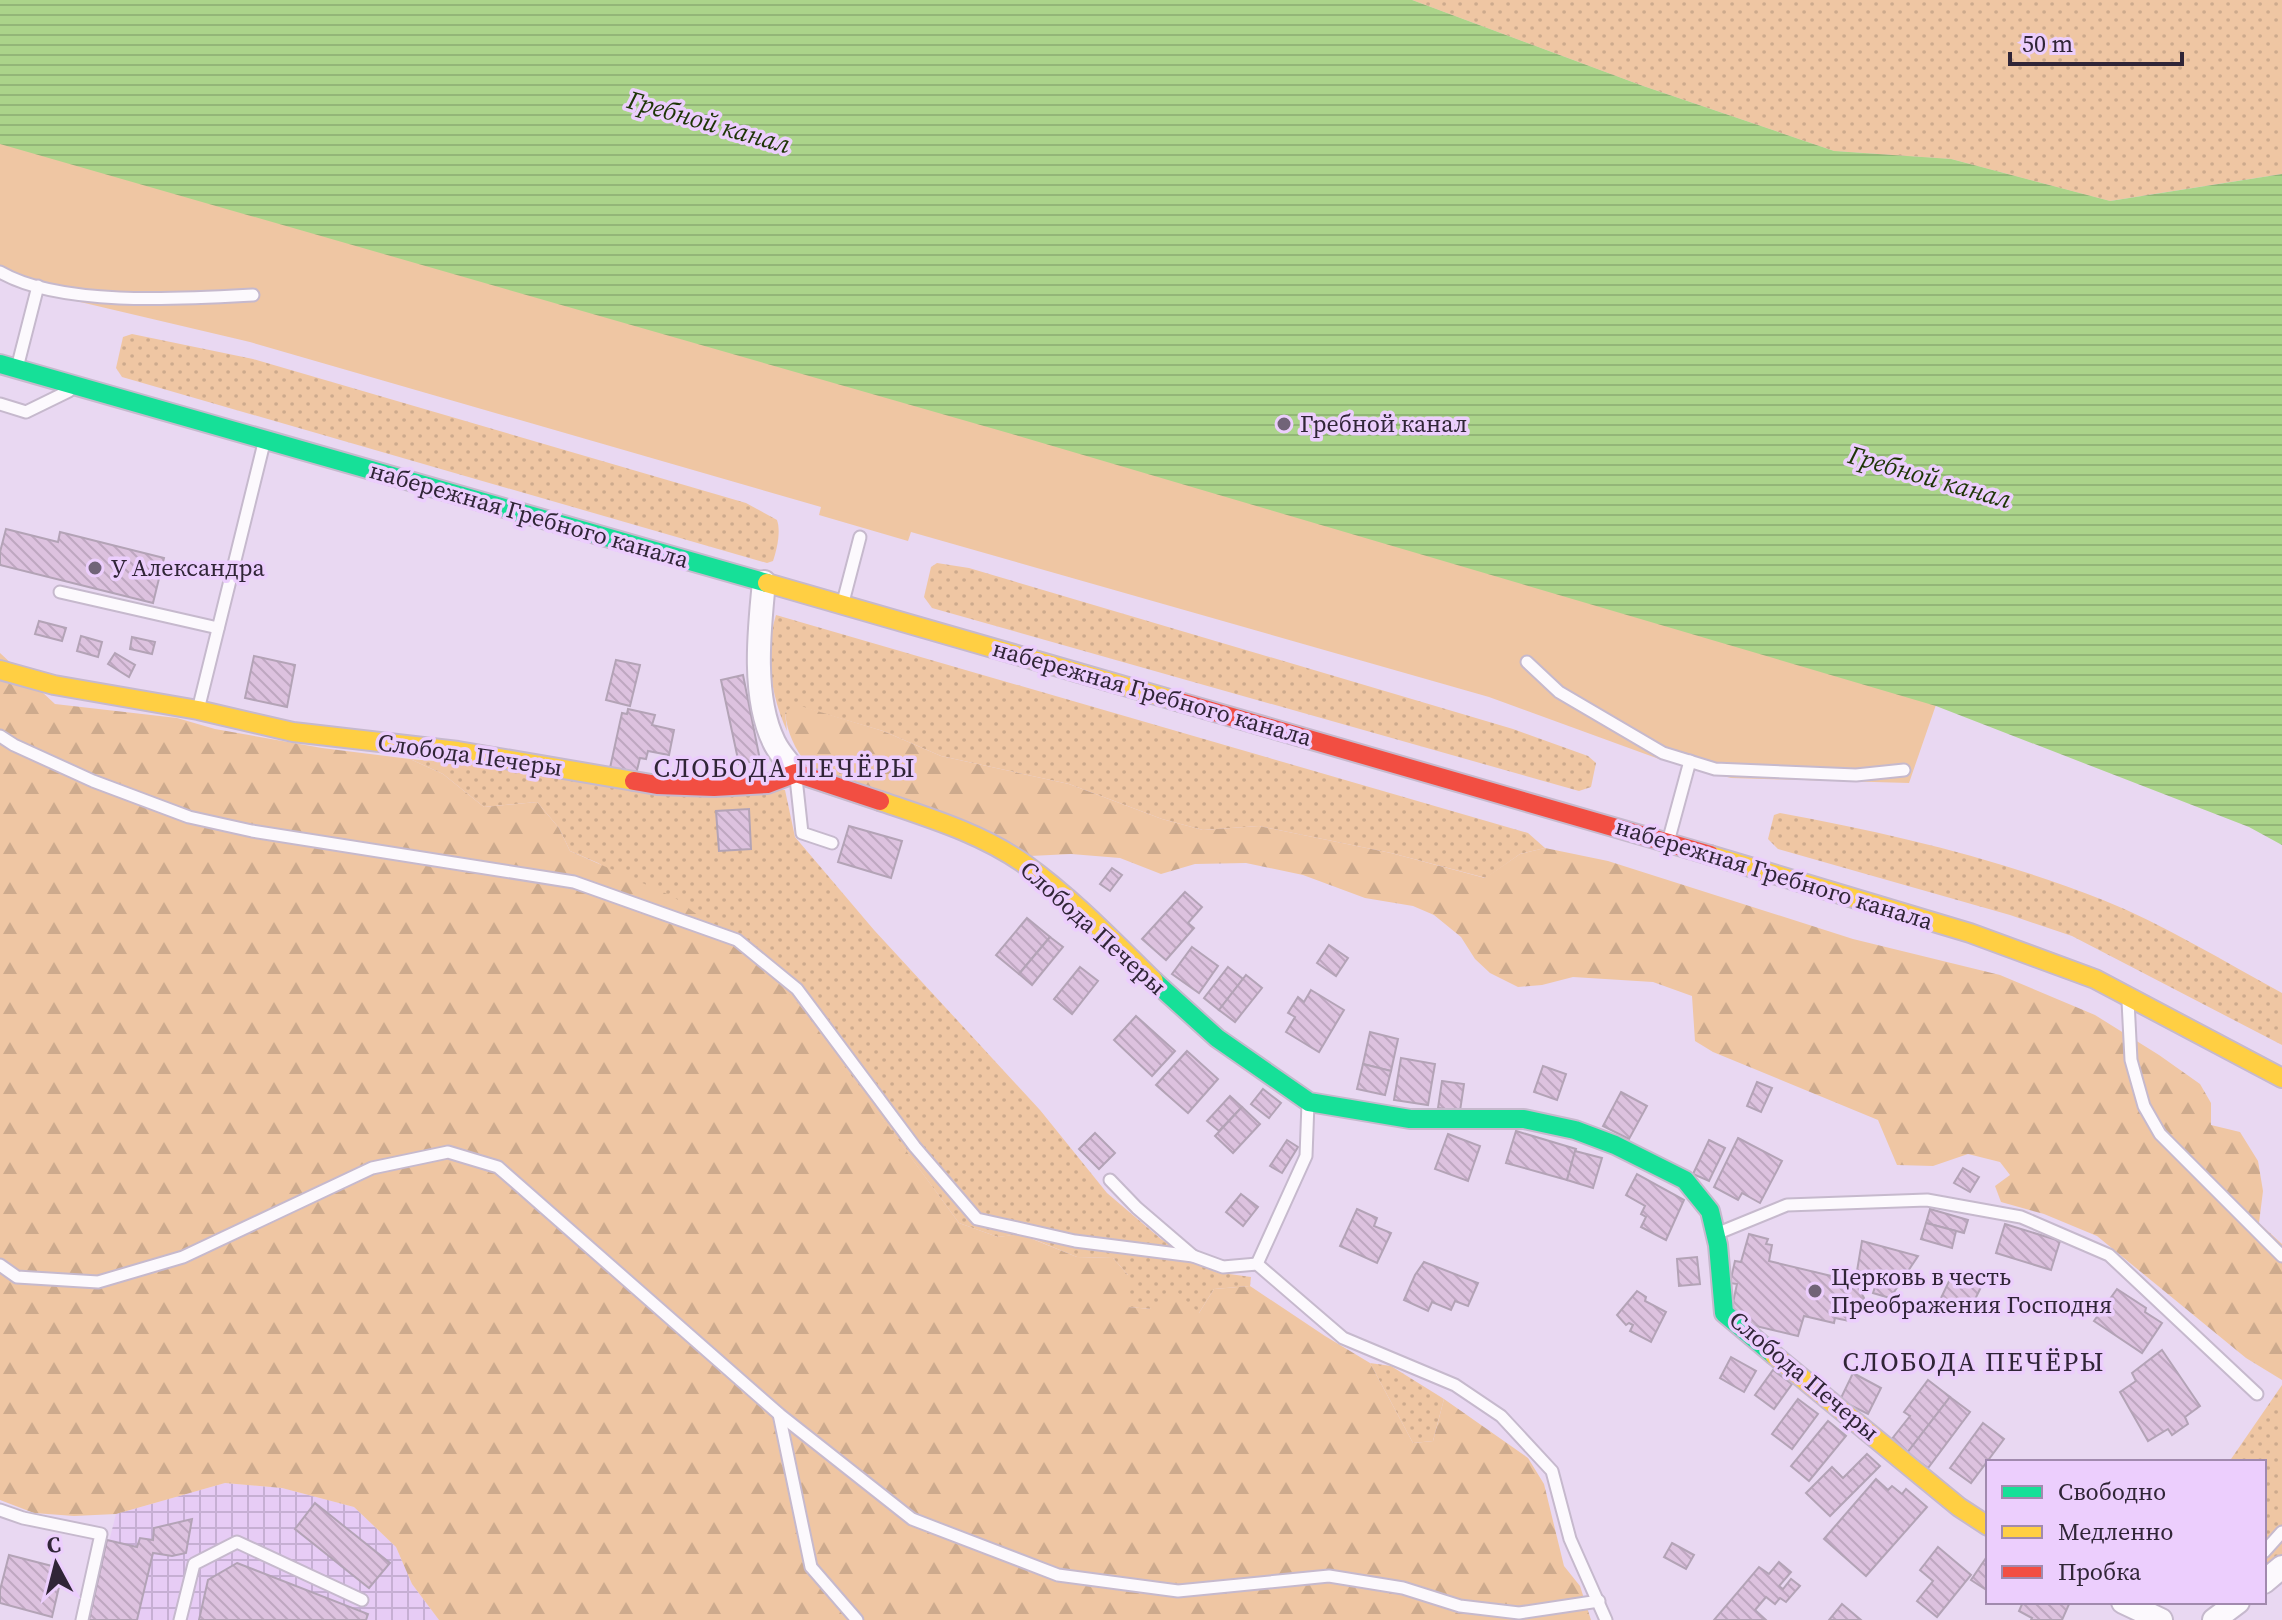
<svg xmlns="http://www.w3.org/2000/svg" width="2282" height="1620" font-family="'Source Serif 4',serif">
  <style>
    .industrial { fill: url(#industrial-grid) }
    .grass { fill: url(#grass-dots) }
    .forest { fill: url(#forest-firs) }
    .pitch { fill: #efc6a3 }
    .water { fill: url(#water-rules) }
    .building { fill: url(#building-back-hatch); stroke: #b3a3b6; stroke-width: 2 }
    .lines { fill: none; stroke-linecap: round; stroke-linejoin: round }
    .lane-casing { stroke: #c6b9cd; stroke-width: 15 }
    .street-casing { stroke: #c6b9cd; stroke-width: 26 }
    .fast-casing { stroke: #c6b9cd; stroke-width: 22 }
    .slow-casing { stroke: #c6b9cd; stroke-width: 22 }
    .jam-casing { stroke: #c6b9cd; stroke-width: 22 }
    .lane { stroke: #fcf9fd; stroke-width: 11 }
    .street { stroke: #fcf9fd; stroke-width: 22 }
    .fast { stroke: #16e098; stroke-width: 18 }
    .slow { stroke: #ffcf43; stroke-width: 18 }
    .jam { stroke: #f24e42; stroke-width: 18 }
    .poi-dot { fill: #716478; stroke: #eccefd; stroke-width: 3 }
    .labels { text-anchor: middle; stroke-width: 7; stroke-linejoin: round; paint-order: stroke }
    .poi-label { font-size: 24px; fill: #302537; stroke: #eccefd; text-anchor: start }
    .street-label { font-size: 24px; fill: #302537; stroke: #eccefd }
    .water-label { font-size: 26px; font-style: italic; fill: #1d3505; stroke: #eccefd }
    .neighbourhood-label { font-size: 26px; letter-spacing: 2px; fill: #302537; stroke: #eccefd }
  </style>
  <defs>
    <pattern id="industrial-grid" width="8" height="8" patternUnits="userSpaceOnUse" patternTransform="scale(2)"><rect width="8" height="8" fill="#e7ccf5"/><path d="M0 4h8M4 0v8" fill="none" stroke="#c6afd3"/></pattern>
    <pattern id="grass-dots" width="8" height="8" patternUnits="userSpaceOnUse" patternTransform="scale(2)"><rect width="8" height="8" fill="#efc6a3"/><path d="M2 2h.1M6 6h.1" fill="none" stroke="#cdaa8d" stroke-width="1.8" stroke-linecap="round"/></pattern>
    <pattern id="forest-firs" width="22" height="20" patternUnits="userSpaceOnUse" patternTransform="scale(2)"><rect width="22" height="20" fill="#efc6a3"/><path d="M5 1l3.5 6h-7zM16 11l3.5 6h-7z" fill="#cdaa8d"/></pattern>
    <pattern id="water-rules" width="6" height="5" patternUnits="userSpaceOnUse" patternTransform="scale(2)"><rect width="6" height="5" fill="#abd48a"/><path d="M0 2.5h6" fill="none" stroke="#93b678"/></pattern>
    <pattern id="building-back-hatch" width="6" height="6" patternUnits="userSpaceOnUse" patternTransform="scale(2)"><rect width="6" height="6" fill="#ddc2df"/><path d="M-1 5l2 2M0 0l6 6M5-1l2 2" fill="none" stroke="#bea7c0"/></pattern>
  </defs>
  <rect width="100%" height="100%" fill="#e9d8f2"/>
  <path class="industrial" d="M 225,1483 L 282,1488 L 354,1507 L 396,1547 L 412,1584 L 439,1620 L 89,1620 L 116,1514 Z"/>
  <g class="grass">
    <path d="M 1412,0 L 2282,0 L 2282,174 L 2110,201 L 1951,159 L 1834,151 L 1643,86 Z"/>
    <path d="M 132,334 L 253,359 L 746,503 L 777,520 C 781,532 777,549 773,561 L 767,563 L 122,377 L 116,368 L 123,337 Z"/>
    <path d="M 937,563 L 969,568 L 1513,729 L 1588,756 L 1596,763 L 1591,787 L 1579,791 L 932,608 L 924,597 L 931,567 Z"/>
    <path d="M 776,615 L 1528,833 L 1545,848 L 1520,854 L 1486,878 L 1391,853 L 1259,826 L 1203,830 L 1162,819 L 1069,784 L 941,756 L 883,731 L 795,705 L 785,713 L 787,731 C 771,696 764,652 776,615 Z"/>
    <path d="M 410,759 L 785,790 L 795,837 L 874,930 L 1040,1110 L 1107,1193 L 1161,1239 L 1215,1272 L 1251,1277 L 1250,1286 L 1214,1289 L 1199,1313 L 1128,1307 L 1128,1275 L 1113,1258 L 1077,1257 L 1021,1234 L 998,1237 L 959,1223 L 801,1008 L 758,961 L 598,863 L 570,851 L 559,828 L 537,802 L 484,807 L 443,774 Z"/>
    <path d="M 1780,813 C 1889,833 2000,859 2103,900 C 2165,925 2223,961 2282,993 L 2282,1045 L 2072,936 L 2010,915 L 1778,849 L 1768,839 L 1774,815 Z"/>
    <path d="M 1370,1363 L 1391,1366 L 1444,1399 L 1433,1441 L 1413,1443 Z"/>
    <path d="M 2282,1385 L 2282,1555 L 2264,1571 L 2264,1462 L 2229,1462 Z"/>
  </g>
  <g class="forest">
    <path d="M 0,653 L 55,704 L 177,718 L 215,729 L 322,748 L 410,759 L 443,774 L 484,807 L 537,802 L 559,828 L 570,851 L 674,897 L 758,961 L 801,1007 L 959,1223 L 998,1237 L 1020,1234 L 1077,1257 L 1113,1258 L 1128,1275 L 1128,1307 L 1151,1309 L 1177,1292 L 1199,1313 L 1214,1289 L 1250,1286 L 1325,1336 L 1370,1363 L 1413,1443 L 1433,1441 L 1444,1399 L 1528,1458 L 1544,1484 L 1564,1566 L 1580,1586 L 1591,1620 L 439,1620 L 412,1584 L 396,1547 L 354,1507 L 282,1488 L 225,1483 L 116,1514 L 74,1516 L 34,1513 L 0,1500 Z"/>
    <path d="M 794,704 L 883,731 L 941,756 L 1069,784 L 1162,819 L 1203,830 L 1259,826 L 1391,853 L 1485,878 L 1520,854 L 1545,848 L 1608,861 L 1853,939 L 2000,975 L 2095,1015 L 2159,1055 L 2200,1084 L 2211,1103 L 2211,1125 L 2240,1132 L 2258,1161 L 2263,1191 L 2259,1223 L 2282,1244 L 2282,1380 L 2246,1358 L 2097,1236 L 2044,1214 L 2001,1202 L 1995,1186 L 2010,1175 L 2000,1162 L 1968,1154 L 1933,1166 L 1897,1165 L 1878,1120 L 1713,1052 L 1695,1041 L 1692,996 L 1653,982 L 1573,977 L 1542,985 L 1518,987 L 1490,973 L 1475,959 L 1461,937 L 1434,915 L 1413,906 L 1365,898 L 1303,875 L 1246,863 L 1195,864 L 1161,874 L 1120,858 L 1071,854 L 1030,856 L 814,773 C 798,754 788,738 785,713 Z"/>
  </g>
  <path class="pitch" d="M 0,0 L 1412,0 L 1643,86 L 1834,151 L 1951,159 L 2110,201 L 1909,783 L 1731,778 L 1659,759 L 1489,697 L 911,532 L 908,541 L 819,515 L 821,507 L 250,342 L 76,301 L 0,280 Z"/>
  <path class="water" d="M 0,0 L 1412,0 L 1643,86 L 1834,151 L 1951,159 L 2110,201 L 2282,174 L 2282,845 L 2249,827 L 1936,706 L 1022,437 L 0,144 Z"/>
  <g class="building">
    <path d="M 6,529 L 58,542 L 60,532 L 164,558 L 153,603 L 0,565 L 0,552 Z"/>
    <path d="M 39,621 L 66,628 L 62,641 L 35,634 Z"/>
    <path d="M 81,636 L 102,642 L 98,657 L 77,651 Z"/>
    <path d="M 132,637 L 155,642 L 152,654 L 130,649 Z"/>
    <path d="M 115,653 L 135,665 L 129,677 L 108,664 Z"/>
    <path d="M 254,656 L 295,665 L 287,707 L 245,698 Z"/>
    <path d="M 616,660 L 640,665 L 630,706 L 606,700 Z"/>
    <path d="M 743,675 L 760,760 L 739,764 L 721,680 Z"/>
    <path d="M 628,709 L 655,715 L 652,725 L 674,730 L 669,755 L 648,751 L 646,759 L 640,758 L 636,774 L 610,768 L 622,713 L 627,714 Z"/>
    <path d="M 749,809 L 751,849 L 719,851 L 716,811 Z"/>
    <path d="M 849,826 L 902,841 L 891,878 L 838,862 Z"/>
    <path d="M 1112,868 L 1122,875 L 1110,891 L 1100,884 Z"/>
    <path d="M 1185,892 L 1202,907 L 1188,923 L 1194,928 L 1166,960 L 1142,939 Z"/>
    <path d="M 1027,918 L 1050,937 L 1019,974 L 996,955 Z"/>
    <path d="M 1050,937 L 1063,947 L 1032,985 L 1019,974 Z"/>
    <path d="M 1329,945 L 1348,958 L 1336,976 L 1317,963 Z"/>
    <path d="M 1192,947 L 1218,966 L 1199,993 L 1172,974 Z"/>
    <path d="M 1080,967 L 1098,981 L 1072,1014 L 1054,999 Z"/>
    <path d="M 1228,967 L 1243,979 L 1219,1010 L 1204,998 Z"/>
    <path d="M 1246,975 L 1262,988 L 1235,1022 L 1219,1010 Z"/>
    <path d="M 1311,990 L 1344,1010 L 1319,1052 L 1286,1032 L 1295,1017 L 1288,1013 L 1298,997 L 1304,1002 Z"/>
    <path d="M 1136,1016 L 1175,1051 L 1152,1076 L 1114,1040 Z"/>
    <path d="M 1370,1032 L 1398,1039 L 1391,1071 L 1363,1064 Z"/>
    <path d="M 1187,1051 L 1218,1079 L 1188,1113 L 1156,1085 Z"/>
    <path d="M 1401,1058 L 1435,1064 L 1428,1105 L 1394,1100 Z"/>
    <path d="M 1363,1064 L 1391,1071 L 1385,1095 L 1357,1089 Z"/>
    <path d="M 1543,1066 L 1566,1074 L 1557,1100 L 1534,1092 Z"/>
    <path d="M 1442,1081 L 1464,1084 L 1460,1111 L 1438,1108 Z"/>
    <path d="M 1757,1082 L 1772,1088 L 1761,1112 L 1747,1106 Z"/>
    <path d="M 1263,1089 L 1281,1103 L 1269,1118 L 1251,1104 Z"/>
    <path d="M 1621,1092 L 1647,1106 L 1629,1139 L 1603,1126 Z"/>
    <path d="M 1230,1096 L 1242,1107 L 1219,1131 L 1207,1121 Z"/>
    <path d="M 1242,1107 L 1260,1124 L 1233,1153 L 1215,1136 Z"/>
    <path d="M 1516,1131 L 1576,1149 L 1567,1180 L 1506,1163 Z"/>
    <path d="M 1095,1133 L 1115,1153 L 1099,1169 L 1079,1149 Z"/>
    <path d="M 1448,1134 L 1480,1146 L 1468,1181 L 1435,1169 Z"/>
    <path d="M 1738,1138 L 1782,1161 L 1760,1203 L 1742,1193 L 1738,1200 L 1714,1187 Z"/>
    <path d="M 1287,1140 L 1298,1147 L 1282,1173 L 1270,1166 Z"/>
    <path d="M 1709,1140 L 1725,1148 L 1709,1181 L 1693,1174 Z"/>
    <path d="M 1575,1151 L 1602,1158 L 1593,1188 L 1567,1180 Z"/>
    <path d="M 1963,1168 L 1979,1177 L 1970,1192 L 1954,1183 Z"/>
    <path d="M 1637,1174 L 1684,1200 L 1666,1240 L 1641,1227 L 1646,1217 L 1641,1214 L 1645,1206 L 1626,1195 Z"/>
    <path d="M 1241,1194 L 1258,1207 L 1243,1226 L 1226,1212 Z"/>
    <path d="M 1357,1209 L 1377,1218 L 1374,1226 L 1391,1233 L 1377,1263 L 1340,1246 Z"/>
    <path d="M 1930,1209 L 1968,1220 L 1964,1233 L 1926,1223 Z"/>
    <path d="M 1926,1223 L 1956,1231 L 1952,1248 L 1921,1239 Z"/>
    <path d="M 2005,1224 L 2060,1241 L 2051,1270 L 1996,1253 Z"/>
    <path d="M 1749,1234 L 1768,1239 L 1766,1244 L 1772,1245 L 1769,1261 L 1844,1279 L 1844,1283 L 1857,1286 L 1864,1298 L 1860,1313 L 1849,1321 L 1835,1318 L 1834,1323 L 1804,1316 L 1798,1336 L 1739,1322 L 1731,1312 L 1737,1284 L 1730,1283 L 1735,1261 L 1741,1262 Z"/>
    <path d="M 1862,1241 L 1918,1256 L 1890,1298 L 1873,1293 L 1876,1284 L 1866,1280 L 1868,1274 L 1857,1271 Z"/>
    <path d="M 1697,1257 L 1700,1284 L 1679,1286 L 1677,1259 Z"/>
    <path d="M 1424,1262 L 1478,1283 L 1468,1306 L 1455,1301 L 1451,1310 L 1432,1302 L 1428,1311 L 1404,1300 L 1415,1275 Z"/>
    <path d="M 1953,1273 L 1981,1287 L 1968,1314 L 1940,1300 Z"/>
    <path d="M 2117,1289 L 2146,1308 L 2145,1312 L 2162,1323 L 2142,1353 L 2094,1321 Z"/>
    <path d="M 1637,1291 L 1646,1297 L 1645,1301 L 1666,1312 L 1651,1342 L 1630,1331 L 1633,1325 L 1629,1323 L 1626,1325 L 1617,1315 Z"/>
    <path d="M 2162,1350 L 2200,1406 L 2185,1417 L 2188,1424 L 2172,1435 L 2168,1429 L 2148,1441 L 2120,1392 L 2136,1381 L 2132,1373 Z"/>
    <path d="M 1731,1357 L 1756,1371 L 1744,1392 L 1720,1378 Z"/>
    <path d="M 1773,1370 L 1792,1384 L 1774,1409 L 1755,1395 Z"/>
    <path d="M 1853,1373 L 1881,1388 L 1868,1414 L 1840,1400 Z"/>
    <path d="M 1928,1380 L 1950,1397 L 1907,1453 L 1891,1440 L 1910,1416 L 1904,1412 Z"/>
    <path d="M 1950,1397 L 1970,1412 L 1928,1468 L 1907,1453 Z"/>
    <path d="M 1798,1399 L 1818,1414 L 1792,1449 L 1772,1434 Z"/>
    <path d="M 1828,1421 L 1846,1436 L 1809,1481 L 1791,1466 Z"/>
    <path d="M 1983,1423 L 2004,1439 L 1971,1483 L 1950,1468 Z"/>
    <path d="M 1867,1454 L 1880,1466 L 1830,1516 L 1806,1493 L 1832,1467 L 1843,1478 Z"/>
    <path d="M 1876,1479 L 1888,1490 L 1892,1486 L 1902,1494 L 1906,1489 L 1927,1507 L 1866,1576 L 1824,1539 Z"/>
    <path d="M 315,1503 L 390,1563 L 369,1588 L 295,1529 Z"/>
    <path d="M 192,1519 L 186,1553 L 172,1556 L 153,1553 L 137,1620 L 89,1620 L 107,1540 L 137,1547 L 140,1538 L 153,1540 L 154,1528 Z"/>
    <path d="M 1672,1543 L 1694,1555 L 1686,1569 L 1664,1557 Z"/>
    <path d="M 1938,1547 L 1971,1575 L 1937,1617 L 1917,1601 L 1933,1581 L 1920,1570 Z"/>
    <path d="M 9,1555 L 52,1566 L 47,1584 L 59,1587 L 52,1617 L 0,1603 L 0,1590 Z"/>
    <path d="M 1988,1555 L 1988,1591 L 1971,1580 Z"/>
    <path d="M 1779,1562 L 1791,1572 L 1779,1586 L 1783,1589 L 1791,1579 L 1800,1586 L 1786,1602 L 1780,1598 L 1775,1604 L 1766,1597 L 1755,1610 L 1766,1620 L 1714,1620 L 1759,1567 L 1769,1574 Z"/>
    <path d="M 237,1563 L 368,1614 L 366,1620 L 199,1620 L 208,1580 Z"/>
    <path d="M 2023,1602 L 2070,1602 L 2062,1620 L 2031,1620 L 2032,1618 L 2019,1611 Z"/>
    <path d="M 1842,1604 L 1861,1620 L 1829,1620 Z"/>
  </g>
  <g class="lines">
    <g class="lane-casing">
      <g id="lane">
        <path d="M 0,272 C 60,307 183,299 253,295"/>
        <path d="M 17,368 L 38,286"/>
        <path d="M 0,404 L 26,412 L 69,391"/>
        <path d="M 60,592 L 218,628"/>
        <path d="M 843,602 L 860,537"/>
        <path d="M 1527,662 L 1559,692 L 1663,753 L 1715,769 L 1856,775 L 1904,770"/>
        <path d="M 198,710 L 264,443"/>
        <path d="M 0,736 L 14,745 L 93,781 L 189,817 L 252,831 L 574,882 L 737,940 L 797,989 L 915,1147 L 977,1219 L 1075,1241 L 1193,1256 L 1223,1267 L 1257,1264 L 1343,1338 L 1455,1385 L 1501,1416 L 1552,1471 L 1570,1539 L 1606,1620"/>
        <path d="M 796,778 L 802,833 L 832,843"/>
        <path d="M 1668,842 L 1690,761"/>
        <path d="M 2128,1001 L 2131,1060 L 2144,1106 L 2160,1134 L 2282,1256"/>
        <path d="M 1110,1180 L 1137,1208 L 1193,1256"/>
        <path d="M 1716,1234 L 1787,1205 L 1927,1200 L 2021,1217 L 2109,1255 L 2257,1394"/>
        <path d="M 1257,1264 L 1306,1156 L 1308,1103"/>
        <path d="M 0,1265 L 17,1277 L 98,1282 L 183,1257 L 372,1168 L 448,1152 L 498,1167 L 779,1414 L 912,1519 L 1058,1575 L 1178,1591 L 1329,1576 L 1403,1588 L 1460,1606 L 1519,1613 L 1599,1601"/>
        <path d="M 779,1414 L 811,1567 L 857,1620"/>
        <path d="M 0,1510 L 23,1518 L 101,1534 L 82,1620"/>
        <path d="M 2264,1552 L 2282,1532"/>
        <path d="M 180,1620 L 194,1564 L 237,1542 L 362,1600"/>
      </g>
    </g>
    <g class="street-casing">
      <g id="street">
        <path d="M 764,582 C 759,631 752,697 774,742 C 779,753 789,763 796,773"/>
        <path d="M 2264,1582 L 2282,1567"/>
        <path d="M 2123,1602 L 2161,1620"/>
        <path d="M 2214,1620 L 2238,1602"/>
      </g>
    </g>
    <g class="fast-casing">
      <g id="fast">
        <path d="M 0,364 L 767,583"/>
        <path d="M 1154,981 L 1217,1038 L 1309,1102 L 1410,1119 L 1524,1119 L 1575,1130 L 1615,1145 L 1685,1180 L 1710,1211 L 1718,1245 L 1724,1313 L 1774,1355"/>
      </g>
    </g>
    <g class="slow-casing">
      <g id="slow">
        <path d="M 767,583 L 1180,702"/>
        <path d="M 0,670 L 54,685 L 198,710 L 293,732 L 458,751 L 634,781"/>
        <path d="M 880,801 C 930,818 983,834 1026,865 C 1073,899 1113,941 1154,981"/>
        <path d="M 1710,855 L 1970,933 L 2095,979 L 2282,1078"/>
        <path d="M 1774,1355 L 1959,1507 L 1988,1526"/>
      </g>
    </g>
    <g class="jam-casing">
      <g id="jam">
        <path d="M 1180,702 L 1710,855"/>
        <path d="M 634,781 L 657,785 L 714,787 L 767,784 L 796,773 L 880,801"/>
      </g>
    </g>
    <use href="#lane" class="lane"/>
    <use href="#street" class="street"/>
    <use href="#fast" class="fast"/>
    <use href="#slow" class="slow"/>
    <use href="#jam" class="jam"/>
  </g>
  <g class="poi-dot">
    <circle cx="1284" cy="424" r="8"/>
    <circle cx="95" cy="568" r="8"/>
    <circle cx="1815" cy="1291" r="8"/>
  </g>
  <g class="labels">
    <g class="poi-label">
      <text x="1300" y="432">Гребной канал</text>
      <text x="111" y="576">У Александра</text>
      <text x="1831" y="1285">Церковь в честь<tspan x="1831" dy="28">Преображения Господня</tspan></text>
    </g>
    <g class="street-label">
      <text transform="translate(529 515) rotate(16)" y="8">набережная Гребного канала</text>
      <text transform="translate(1152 693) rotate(16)" y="8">набережная Гребного канала</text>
      <text transform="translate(470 755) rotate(8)" y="8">Слобода Печеры</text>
      <text transform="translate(1774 874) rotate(17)" y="8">набережная Гребного канала</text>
      <text transform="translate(1093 928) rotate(42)" y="8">Слобода Печеры</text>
      <text transform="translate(1804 1376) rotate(40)" y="8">Слобода Печеры</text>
    </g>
    <g class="water-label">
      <text transform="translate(709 122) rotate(16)" y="9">Гребной канал</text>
      <text transform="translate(1930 477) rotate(16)" y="9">Гребной канал</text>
    </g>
    <g class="neighbourhood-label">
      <text x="785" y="777">СЛОБОДА ПЕЧЁРЫ</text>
      <text x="1974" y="1371">СЛОБОДА ПЕЧЁРЫ</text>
    </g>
  </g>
  <rect x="1986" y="1460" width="280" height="144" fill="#eccefd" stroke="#a18aae" stroke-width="2"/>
  <rect x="2002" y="1486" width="40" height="12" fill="#16e098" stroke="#a18aae" stroke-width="2"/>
  <text x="2058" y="1500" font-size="24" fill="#302537">Свободно</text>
  <rect x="2002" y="1526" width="40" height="12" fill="#ffcf43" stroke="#a18aae" stroke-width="2"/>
  <text x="2058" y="1540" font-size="24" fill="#302537">Медленно</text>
  <rect x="2002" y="1566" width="40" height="12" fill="#f24e42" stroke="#a18aae" stroke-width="2"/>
  <text x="2058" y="1580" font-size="24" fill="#302537">Пробка</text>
  <g transform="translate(56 1564) rotate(353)" stroke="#eccefd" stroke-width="6" paint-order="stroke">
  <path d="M0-6L14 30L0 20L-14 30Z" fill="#302537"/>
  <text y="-12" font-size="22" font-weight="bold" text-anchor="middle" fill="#302537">С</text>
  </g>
  <path d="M2010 52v12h172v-12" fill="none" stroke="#302537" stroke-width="4"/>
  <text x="2022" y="52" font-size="24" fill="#302537" stroke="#eccefd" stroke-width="6" paint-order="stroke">50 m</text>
</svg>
